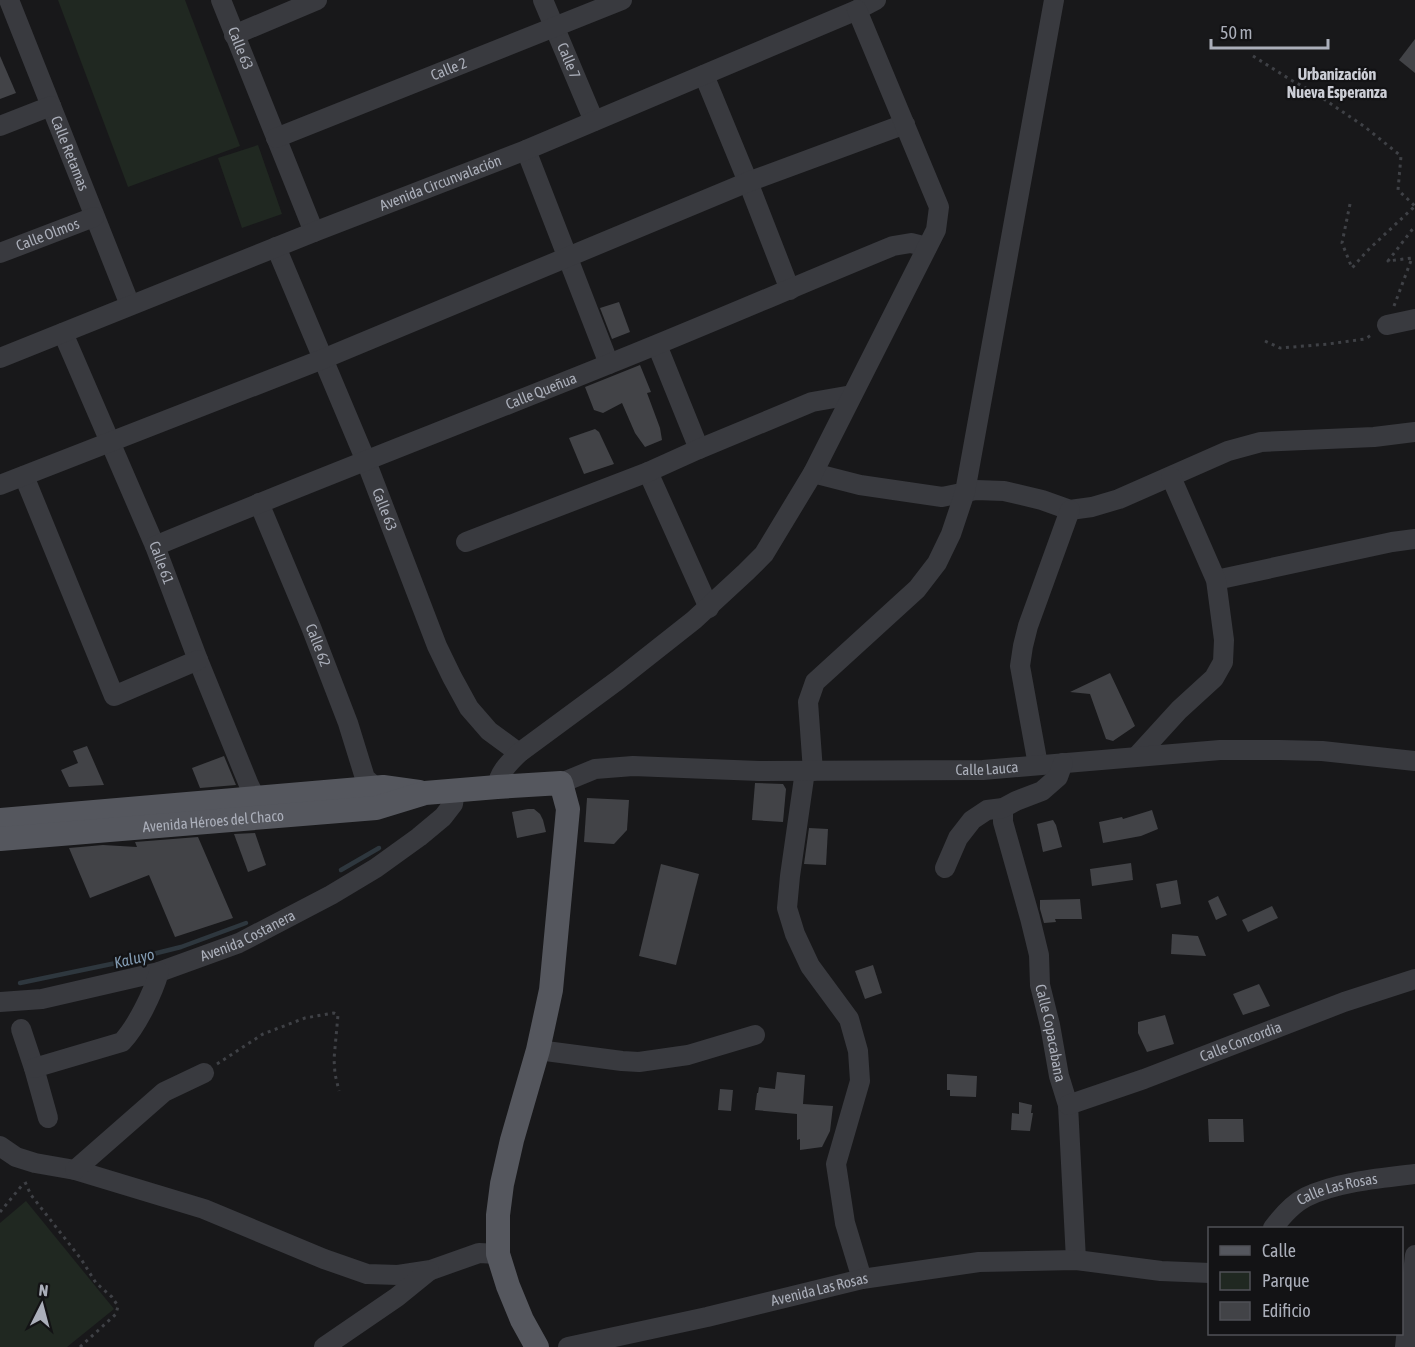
<svg xmlns="http://www.w3.org/2000/svg" width="1415" height="1347" font-family="'Asap Condensed',sans-serif">
  <style>
    .green { fill: #202821 }
    .lines { fill: none; stroke-linecap: round; stroke-linejoin: round }
    .stream { stroke: #2e373e; stroke-width: 4.5 }
    .building { fill: #424347 }
    .path { stroke: #3f4146; stroke-width: 3; stroke-dasharray: 3 4.5; stroke-linecap: butt }
    .minor { stroke: #393a3f; stroke-width: 20 }
    .major { stroke: #55575e; stroke-width: 24 }
    .labels { text-anchor: middle; stroke-width: 4.5; stroke-linejoin: round; paint-order: stroke }
    .street-label { font-size: 15px; fill: #abafba; stroke: #131315 }
    .neighbourhood-label { font-size: 16px; font-weight: bold; fill: #ccced6; stroke: #131315 }
    .water-label { font-size: 16px; font-style: italic; fill: #839cb3; stroke: #131315 }
  </style>
  <rect width="100%" height="100%" fill="#18181a"/>
  <g class="green">
    <path d="M 58,0 L 185,0 L 240,146 L 128,187 Z"/>
    <path d="M 258,145 L 282,214 L 242,228 L 218,158 Z"/>
    <path d="M 26,1201 L 114,1309 L 67,1347 L 0,1347 L 0,1223 Z"/>
  </g>
  <g class="lines">
    <g class="stream">
      <path d="M 341,870 L 379,848"/>
      <path d="M 20,983 L 121,962 L 181,947 L 246,923"/>
    </g>
  </g>
  <g class="building">
    <path d="M 1415,39 L 1415,73 L 1399,60 Z"/>
    <path d="M 0,56 L 16,93 L 0,99 Z"/>
    <path d="M 619,302 L 630,332 L 612,339 L 600,308 Z"/>
    <path d="M 640,365 L 651,392 L 647,393 L 660,428 L 662,440 L 645,447 L 635,433 L 622,403 L 603,413 L 594,410 L 585,387 Z"/>
    <path d="M 595,429 L 599,432 L 614,464 L 584,474 L 569,438 Z"/>
    <path d="M 1110,673 L 1135,726 L 1113,741 L 1106,739 L 1090,694 L 1070,692 Z"/>
    <path d="M 87,746 L 104,785 L 69,787 L 61,770 L 78,763 L 73,751 Z"/>
    <path d="M 224,756 L 236,785 L 200,788 L 192,768 Z"/>
    <path d="M 755,783 L 783,784 L 786,789 L 783,822 L 752,820 Z"/>
    <path d="M 587,798 L 629,800 L 627,830 L 614,844 L 584,842 Z"/>
    <path d="M 528,809 L 534,809 L 540,814 L 543,820 L 546,832 L 517,838 L 512,812 Z"/>
    <path d="M 1152,810 L 1158,829 L 1141,836 L 1103,843 L 1099,822 L 1122,817 L 1123,819 Z"/>
    <path d="M 1053,820 L 1056,825 L 1062,847 L 1043,852 L 1037,824 Z"/>
    <path d="M 809,828 L 828,829 L 826,865 L 804,864 Z"/>
    <path d="M 255,833 L 266,865 L 248,872 L 234,834 Z"/>
    <path d="M 198,837 L 233,918 L 175,937 L 149,875 L 90,898 L 69,848 L 103,845 L 137,847 L 135,842 Z"/>
    <path d="M 1131,863 L 1133,880 L 1092,886 L 1090,869 Z"/>
    <path d="M 661,864 L 699,874 L 676,965 L 639,956 Z"/>
    <path d="M 1177,880 L 1181,904 L 1161,908 L 1156,884 Z"/>
    <path d="M 1218,896 L 1227,915 L 1216,920 L 1208,901 Z"/>
    <path d="M 1080,899 L 1082,919 L 1055,919 L 1056,922 L 1044,923 L 1040,909 L 1040,900 Z"/>
    <path d="M 1272,906 L 1278,918 L 1248,932 L 1242,920 Z"/>
    <path d="M 1172,934 L 1198,936 L 1206,956 L 1171,954 Z"/>
    <path d="M 873,965 L 882,993 L 865,999 L 855,971 Z"/>
    <path d="M 1259,984 L 1270,1006 L 1243,1015 L 1233,994 Z"/>
    <path d="M 1165,1015 L 1174,1044 L 1147,1052 L 1138,1033 L 1138,1022 Z"/>
    <path d="M 777,1072 L 805,1075 L 803,1104 L 833,1106 L 830,1131 L 822,1147 L 800,1150 L 800,1139 L 797,1140 L 797,1114 L 755,1110 L 757,1093 L 758,1093 L 759,1087 L 775,1089 Z"/>
    <path d="M 947,1074 L 977,1076 L 976,1097 L 950,1096 L 950,1090 L 947,1090 Z"/>
    <path d="M 720,1089 L 733,1090 L 731,1111 L 718,1110 Z"/>
    <path d="M 1019,1102 L 1032,1105 L 1031,1113 L 1033,1113 L 1030,1131 L 1011,1130 L 1012,1113 L 1019,1114 Z"/>
    <path d="M 1208,1119 L 1243,1119 L 1244,1142 L 1209,1142 Z"/>
  </g>
  <g class="lines">
    <g class="path">
      <path d="M 1253,56 L 1291,80 L 1315,93 L 1365,127 L 1401,156 L 1398,190 L 1415,206"/>
      <path d="M 1350,204 L 1342,243 L 1352,268 L 1367,251 L 1414,207"/>
      <path d="M 1394,306 L 1412,258 L 1388,261 L 1415,226"/>
      <path d="M 1265,341 L 1280,348 L 1328,344 L 1365,339 L 1373,334"/>
      <path d="M 217,1064 L 263,1034 L 305,1018 L 334,1013 L 338,1015 L 334,1059 L 335,1074 L 339,1091"/>
      <path d="M 25,1182 L 31,1195 L 81,1259 L 96,1283 L 112,1297 L 118,1306 L 116,1314 L 80,1347"/>
      <path d="M 0,1212 L 24,1183"/>
    </g>
    <g class="minor">
      <path id="s1" d="M 9,0 L 130,305"/>
      <path id="s2" d="M 221,0 L 314,232"/>
      <path id="s3" d="M 543,0 L 594,121"/>
      <path d="M 234,35 L 317,0"/>
      <path d="M 704,75 L 748,182 L 790,290"/>
      <path d="M 0,126 L 51,106"/>
      <path id="s4" d="M 276,138 L 622,0"/>
      <path d="M 526,150 L 609,364"/>
      <path id="s5" d="M 276,247 L 366,461 L 437,646 L 452,677 L 469,708 L 489,731 L 519,753"/>
      <path id="s6" d="M 0,253 L 94,217"/>
      <path d="M 1387,325 L 1415,319"/>
      <path id="s7" d="M 63,333 L 155,546 L 198,660 L 249,785 L 255,797"/>
      <path d="M 657,345 L 699,449"/>
      <path id="s8" d="M 0,358 L 314,232 L 526,150 L 857,10 L 876,0"/>
      <path d="M 648,472 L 709,608"/>
      <path d="M 813,473 L 860,485 L 942,497 L 976,490 L 1004,491 L 1042,500 L 1070,510 L 1092,507 L 1119,499 L 1228,451 L 1261,442 L 1374,437 L 1415,432"/>
      <path d="M 24,476 L 114,696 L 198,660"/>
      <path d="M 0,485 L 323,359 L 748,182 L 905,124"/>
      <path id="s9" d="M 259,503 L 311,627 L 348,723 L 365,778 L 375,787"/>
      <path d="M 466,542 L 648,472 L 699,449 L 812,402 L 852,395"/>
      <path id="s10" d="M 155,546 C 306,483 458,425 609,364 C 704,326 798,285 893,246 L 911,243 L 927,247"/>
      <path d="M 1216,580 L 1392,542 L 1415,539"/>
      <path d="M 1137,756 L 1179,710 L 1214,678 L 1223,662 L 1224,640 L 1216,580 L 1171,477"/>
      <path d="M 1038,765 L 1020,666 L 1023,646 L 1028,626 L 1070,510"/>
      <path d="M 805,771 L 790,876 L 787,908 L 795,934 L 810,966 L 849,1019 L 858,1051 L 860,1081 L 836,1164 L 845,1223 L 862,1279"/>
      <path d="M 813,771 L 808,702 L 815,682 L 917,589 L 937,563 L 951,534 L 965,492 L 1054,0"/>
      <path id="s11" d="M 561,783 L 595,769 L 633,766 L 759,771 L 983,770 L 1220,750 L 1280,750 L 1322,751 L 1415,761"/>
      <path d="M 497,787 C 499,772 509,763 519,753 L 618,680 L 694,620 L 746,572 L 764,554 L 813,473 L 936,230 L 939,207 L 857,10"/>
      <path id="s12" d="M 1003,808 L 1003,822 L 1030,918 L 1039,955 L 1040,985 L 1050,1025 L 1059,1076 L 1068,1105 L 1076,1260"/>
      <path d="M 945,868 L 958,838 L 972,820 L 987,810 L 1003,808 L 1016,801 L 1042,791 L 1058,777 L 1063,763"/>
      <path id="s13" d="M 0,1002 L 42,999 L 159,972 L 239,943 L 331,895 L 376,868 L 419,837 L 443,817 L 453,804 L 455,791"/>
      <path d="M 21,1029 L 34,1068 L 48,1118"/>
      <path d="M 538,1050 L 622,1061 L 639,1062 L 688,1055 L 755,1035"/>
      <path d="M 34,1068 L 122,1042 C 137,1026 153,993 159,972"/>
      <path id="s14" d="M 1068,1105 L 1144,1079 L 1344,1002 L 1415,979"/>
      <path d="M 0,1146 L 16,1157 L 35,1163 L 75,1170 L 204,1209 L 324,1259 L 367,1274 L 398,1275 L 431,1270 L 479,1253 L 498,1254"/>
      <path d="M 75,1170 L 164,1092 L 204,1073"/>
      <path id="s15" d="M 1273,1228 C 1282,1216 1292,1204 1306,1197 C 1337,1182 1381,1178 1415,1174"/>
      <path d="M 324,1347 L 397,1297 L 429,1271"/>
      <path id="s16" d="M 568,1347 L 707,1317 L 862,1279 L 979,1262 L 1076,1260 L 1161,1271 L 1210,1273"/>
      <path d="M 1405,1347 L 1415,1255"/>
    </g>
    <g class="major">
      <path d="M 0,820 L 383,787 L 419,792"/>
      <path id="s17" d="M 0,839 L 376,808 L 425,793 L 497,787 L 561,783 L 568,809 L 551,990 L 538,1050 L 512,1140 L 502,1184 L 498,1215 L 498,1254 L 508,1286 L 522,1320 L 537,1347"/>
    </g>
  </g>
  <g class="labels">
    <g class="street-label">
      <text dy="5" stroke="none"><textPath href="#s2" startOffset="52">Calle 63</textPath></text>
      <text dy="5" stroke="none"><textPath href="#s3" startOffset="66">Calle 7</textPath></text>
      <text dy="5" stroke="none"><textPath href="#s4" startOffset="186">Calle 2</textPath></text>
      <text dy="5" stroke="none"><textPath href="#s1" startOffset="165">Calle Retamas</textPath></text>
      <text dy="5" stroke="none"><textPath href="#s8" startOffset="474">Avenida Circunvalación</textPath></text>
      <text dy="5" stroke="none"><textPath href="#s6" startOffset="51">Calle Olmos</textPath></text>
      <text dy="5" stroke="none"><textPath href="#s10" startOffset="416">Calle Queñua</textPath></text>
      <text dy="5" stroke="none"><textPath href="#s5" startOffset="284">Calle 63</textPath></text>
      <text dy="5" stroke="none"><textPath href="#s7" startOffset="250">Calle 61</textPath></text>
      <text dy="5" stroke="none"><textPath href="#s9" startOffset="154">Calle 62</textPath></text>
      <text dy="5" stroke="none"><textPath href="#s11" startOffset="429">Calle Lauca</textPath></text>
      <text dy="5" stroke="none"><textPath href="#s17" startOffset="214">Avenida Héroes del Chaco</textPath></text>
      <text dy="5" stroke="none"><textPath href="#s13" startOffset="258">Avenida Costanera</textPath></text>
      <text dy="5" stroke="none"><textPath href="#s12" startOffset="231">Calle Copacabana</textPath></text>
      <text dy="5" stroke="none"><textPath href="#s14" startOffset="184">Calle Concordia</textPath></text>
      <text dy="5" stroke="none"><textPath href="#s15" startOffset="78">Calle Las Rosas</textPath></text>
      <text dy="5" stroke="none"><textPath href="#s16" startOffset="258">Avenida Las Rosas</textPath></text>
    </g>
    <g class="neighbourhood-label">
      <text x="1337" y="80">Urbanización<tspan x="1337" dy="18">Nueva Esperanza</tspan></text>
    </g>
    <g class="water-label">
      <text transform="translate(134 958) rotate(-13)" y="6">Kaluyo</text>
    </g>
  </g>
  <rect x="1208" y="1227" width="195" height="108" fill="#131315" stroke="#505157" stroke-width="1.5"/>
  <rect x="1220" y="1246" width="30" height="9" fill="#55575e" stroke="#505157" stroke-width="1.5"/>
  <text x="1262" y="1257" font-size="18" fill="#abafba">Calle</text>
  <rect x="1220" y="1272" width="30" height="18" fill="#202821" stroke="#505157" stroke-width="1.5"/>
  <text x="1262" y="1287" font-size="18" fill="#abafba">Parque</text>
  <rect x="1220" y="1302" width="30" height="18" fill="#424347" stroke="#505157" stroke-width="1.5"/>
  <text x="1262" y="1317" font-size="18" fill="#abafba">Edificio</text>
  <g transform="translate(42 1305) rotate(6)" stroke="#131315" stroke-width="4.5" paint-order="stroke">
  <path d="M0-4.5L10 22L0 15L-10 22Z" fill="#abafba"/>
  <text y="-9" font-size="16" font-weight="bold" text-anchor="middle" fill="#abafba">N</text>
  </g>
  <path d="M1211 39v9h117v-9" fill="none" stroke="#abafba" stroke-width="3"/>
  <text x="1220" y="39" font-size="18" fill="#abafba" stroke="#131315" stroke-width="4.5" paint-order="stroke">50 m</text>
</svg>
